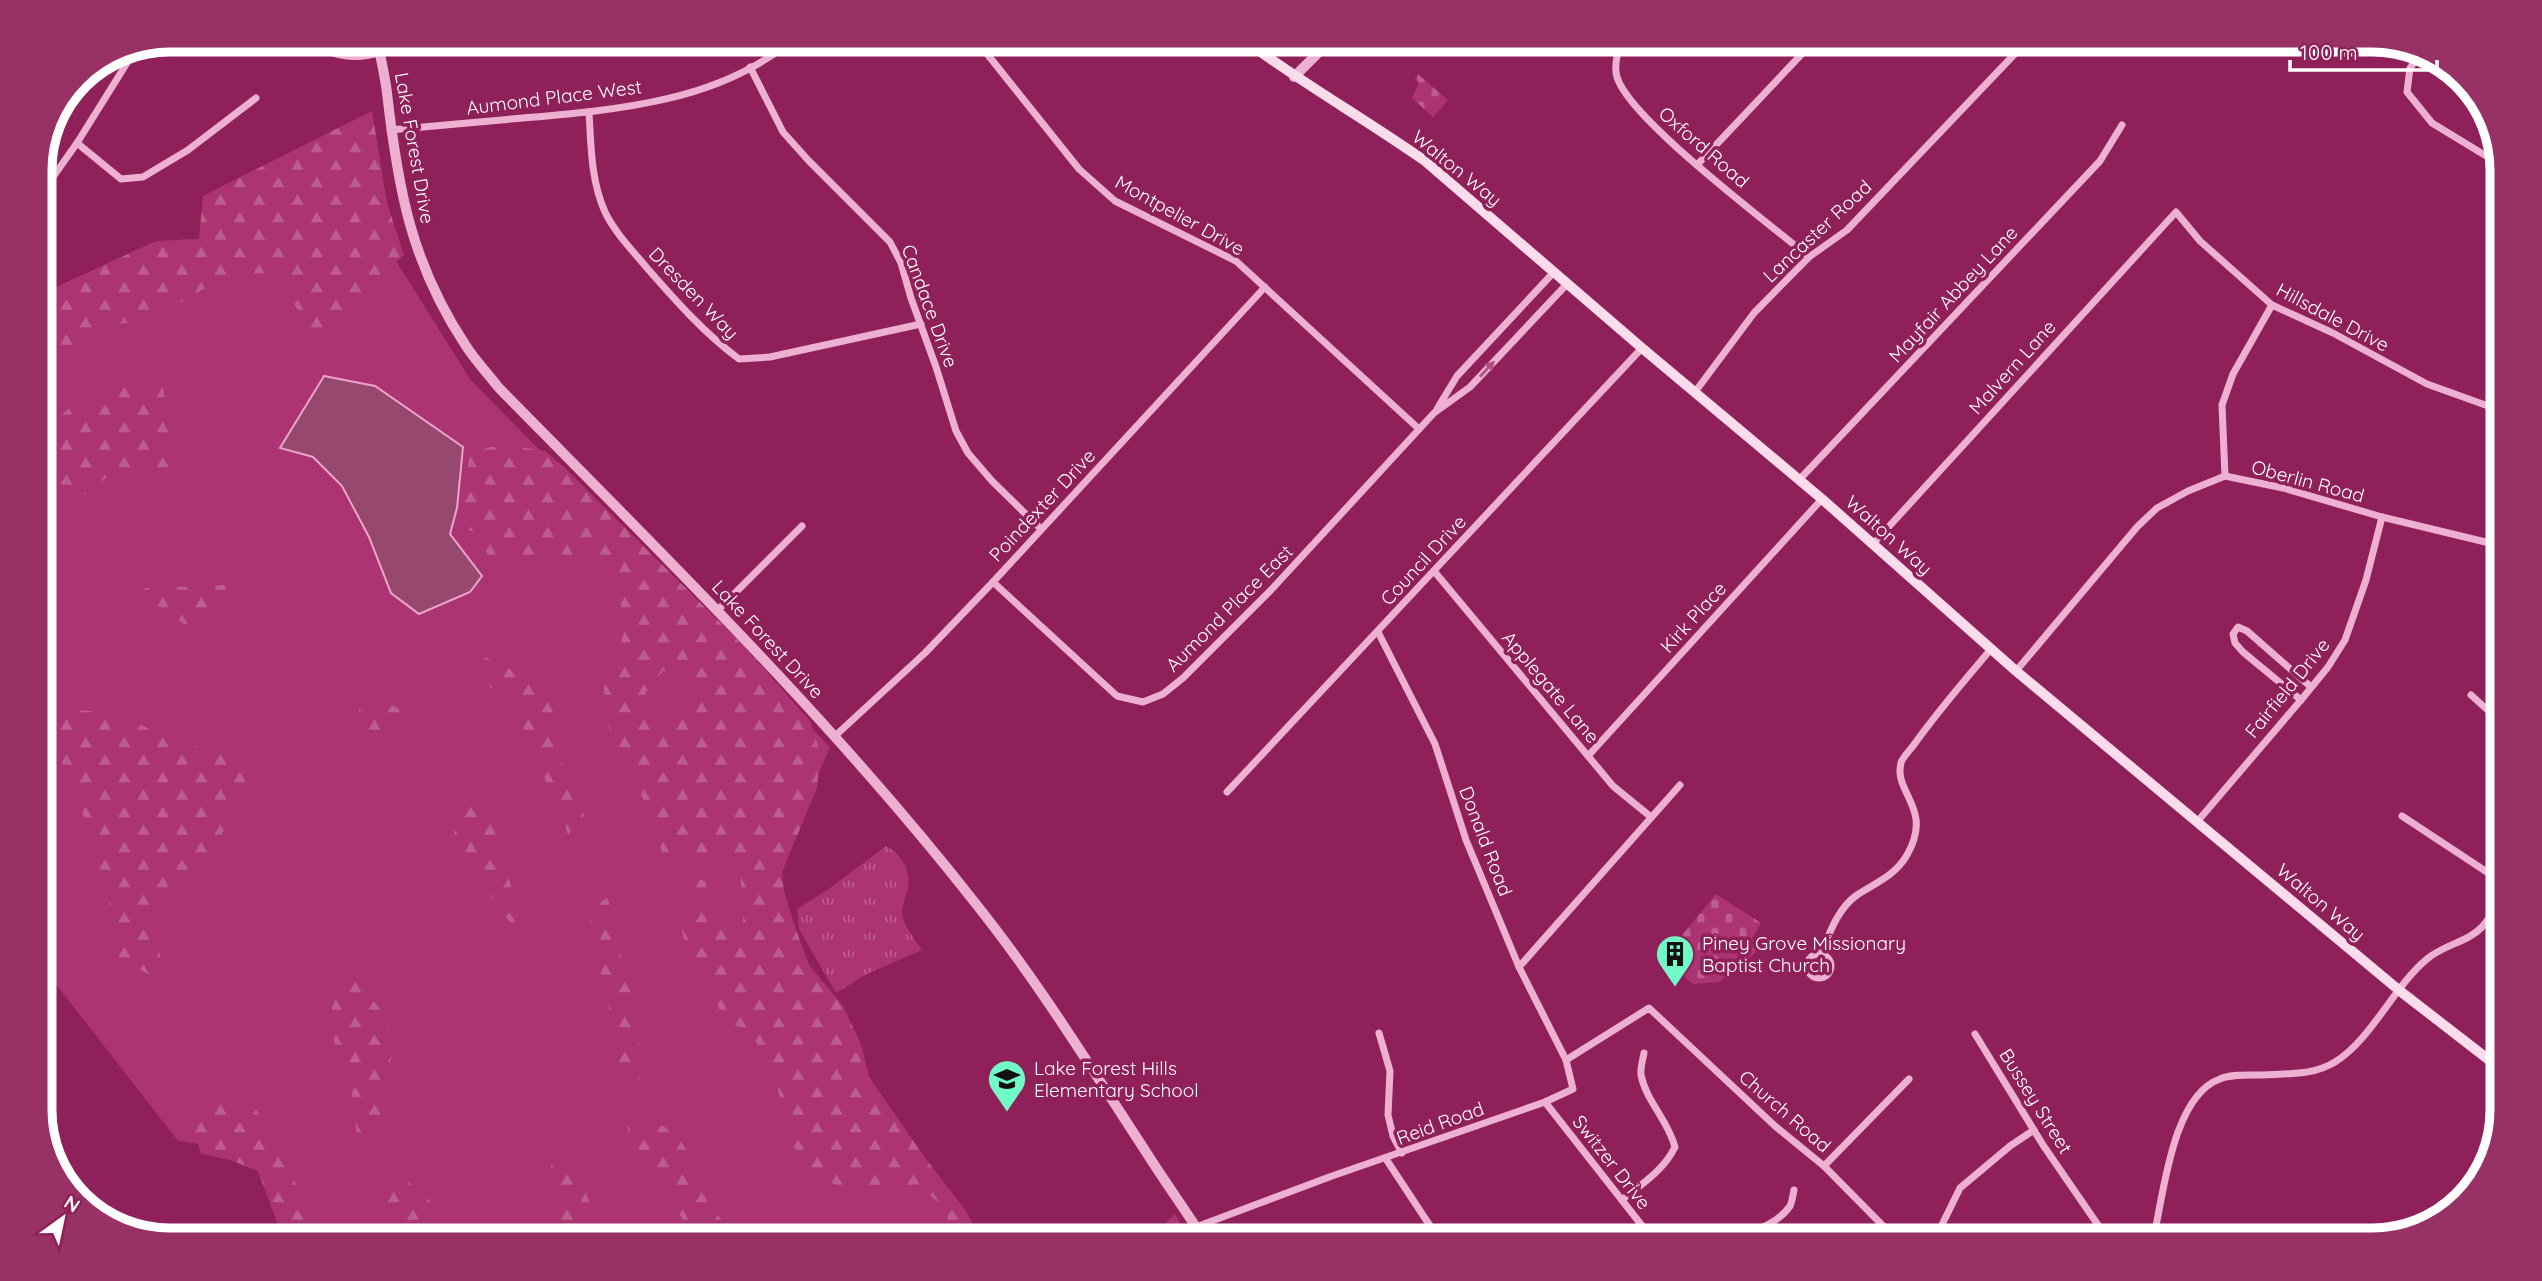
<svg xmlns="http://www.w3.org/2000/svg" width="2542" height="1281" font-family="Quicksand,sans-serif">
  <style>
    .grass { fill: #ad3472 }
    .forest { fill: url(#forest-firs); fill-rule: evenodd }
    .cemetery { fill: url(#cemetery-stones) }
    .park { fill: url(#park-tufts) }
    .water { fill: #96486f; stroke: #eea3cb; stroke-width: 2 }
    .lines { fill: none; stroke-linecap: round; stroke-linejoin: round }
    .minor { stroke: #edb0d0; stroke-width: 7 }
    .tertiary { stroke: #edb0d0; stroke-width: 10 }
    .secondary { stroke: #fadceb; stroke-width: 10 }
    .oneway { fill: #b05283 }
    .labels { text-anchor: middle; stroke-width: 7; stroke-linejoin: round; paint-order: stroke }
    .street-label { font-size: 19px; fill: #fff; stroke: #8f2059 }
    .poi-label { font-size: 19px; fill: #fff; stroke: #8f2059; text-anchor: start }
    .rim { fill: none; stroke: #fff; stroke-width: 9 }
  </style>
  <defs>
    <pattern id="forest-firs" width="22" height="20" patternUnits="userSpaceOnUse" patternTransform="scale(1.75)"><rect width="22" height="20" fill="#ad3472"/><path d="M5 1l3.5 6h-7zM16 11l3.5 6h-7z" fill="#bd5d8e"/></pattern>
    <pattern id="cemetery-stones" width="16" height="16" patternUnits="userSpaceOnUse" patternTransform="scale(1.75)"><rect width="16" height="16" fill="#ad3472"/><path d="M2 7V4a2 2 0 0 1 4 0v3zM10 15v-3a2 2 0 0 1 4 0v3z" fill="#bd5d8e"/></pattern>
    <pattern id="park-tufts" width="24" height="20" patternUnits="userSpaceOnUse" patternTransform="scale(1.75)"><rect width="24" height="20" fill="#ad3472"/><path d="M3 7l-1-3M5 7V3M7 7l1-3M15 17l-1-3M17 17v-4M19 17l1-3" fill="none" stroke="#bd5d8e"/></pattern>
  </defs>
  <rect width="100%" height="100%" fill="#8f2059"/>
  <g class="grass">
    <path d="M 361,205 L 470,379 L 830,747 L 756,920 L 975,1241 L 292,1241 L 263,1153 L 178,1141 L 41,965 L 41,304 Z"/>
    <path d="M 1175,1214 L 1191,1241 L 1147,1241 Z"/>
    <path d="M 242,1225 L 259,1241 L 170,1241 L 139,1234 L 140,1226 Z"/>
  </g>
  <g class="forest">
    <path d="M 372,111 L 387,203 L 404,255 C 384,271 366,289 348,308 C 338,320 333,333 319,339 C 300,320 292,296 275,275 L 258,273 L 217,281 L 173,307 L 140,320 L 106,327 L 93,339 L 51,362 L 41,365 L 41,294 L 156,241 L 199,239 L 203,196 Z"/>
    <path d="M 152,381 L 162,381 L 172,445 L 172,471 L 114,472 L 84,495 L 41,497 L 41,433 L 74,404 L 115,388 Z"/>
    <path d="M 490,447 L 520,447 L 545,451 L 563,466 L 743,645 L 810,721 L 820,752 L 817,788 L 782,872 L 784,891 L 794,924 L 809,965 L 843,1006 L 861,1044 L 869,1077 L 926,1159 L 966,1211 L 977,1232 L 965,1234 L 949,1223 L 943,1206 L 916,1184 L 900,1187 L 886,1200 C 861,1194 831,1188 812,1169 C 800,1157 785,1136 781,1119 C 780,1112 782,1104 780,1097 C 774,1075 762,1040 741,1028 C 737,1025 730,1025 725,1025 L 716,1000 L 691,959 L 684,940 L 681,926 L 688,907 L 688,890 L 693,877 L 705,881 L 715,924 L 732,938 L 744,935 L 740,865 L 727,845 C 705,845 705,862 688,867 L 679,854 L 675,861 L 675,880 L 671,882 L 667,876 L 659,840 L 644,801 L 605,718 L 604,686 L 617,658 L 623,635 L 622,610 L 614,580 L 609,569 L 583,557 L 513,559 L 488,555 L 474,532 L 461,528 L 461,504 L 470,455 ZM 663,671 L 685,671 L 697,683 L 681,722 L 653,729 L 639,703 L 651,685 Z"/>
    <path d="M 227,585 L 233,589 L 219,611 L 195,627 L 182,623 L 142,594 L 145,588 Z"/>
    <path d="M 481,655 L 517,673 L 544,694 L 559,724 L 563,770 L 584,815 L 568,835 C 560,804 543,777 530,748 C 524,735 521,719 517,705 L 490,687 L 476,662 Z"/>
    <path d="M 371,698 L 402,709 L 393,731 L 375,735 L 358,722 L 359,708 Z"/>
    <path d="M 41,703 L 75,710 L 116,713 L 158,733 L 204,749 L 233,753 L 265,773 L 264,783 L 230,817 L 212,856 L 195,881 L 174,895 L 156,921 L 160,957 L 149,974 L 128,965 L 116,953 L 108,915 L 111,889 L 95,861 L 84,817 L 63,764 L 41,731 Z"/>
    <path d="M 486,804 L 501,834 L 504,860 L 517,909 L 523,941 C 512,926 502,911 491,897 C 466,865 435,845 469,805 Z"/>
    <path d="M 607,898 L 618,928 L 623,969 L 632,997 L 642,1061 L 636,1103 L 622,1081 L 605,985 L 588,934 L 594,906 Z"/>
    <path d="M 342,981 L 356,982 C 380,1006 399,1027 390,1063 C 387,1072 383,1080 381,1089 C 377,1112 387,1119 371,1141 L 360,1141 L 357,1136 L 349,1069 L 335,1044 L 329,1025 L 334,997 Z"/>
    <path d="M 195,1099 L 217,1102 L 243,1100 L 257,1111 L 302,1196 L 317,1231 L 318,1241 L 284,1241 L 258,1171 L 230,1160 L 201,1154 L 188,1109 Z"/>
    <path d="M 629,1117 L 654,1121 L 677,1134 L 699,1172 L 709,1203 L 737,1241 L 700,1241 L 685,1223 L 648,1165 L 627,1128 Z"/>
    <path d="M 556,1155 C 583,1176 595,1207 596,1241 L 564,1241 L 564,1231 L 547,1175 Z"/>
    <path d="M 400,1176 L 424,1194 L 464,1241 L 402,1241 L 392,1224 L 384,1195 L 390,1178 Z"/>
  </g>
  <g class="cemetery">
    <path d="M 1418,74 L 1448,100 L 1433,117 L 1412,98 L 1419,83 L 1415,79 Z"/>
    <path d="M 1716,894 L 1761,923 L 1752,938 L 1759,950 L 1719,982 L 1693,984 L 1679,972 L 1674,976 L 1658,964 Z"/>
  </g>
  <path class="park" d="M 886,846 C 901,853 911,871 908,888 C 906,900 899,908 904,921 C 908,931 916,941 922,950 L 865,975 L 836,993 L 799,929 L 797,909 L 830,888 Z"/>
  <path class="water" d="M 324,376 L 375,386 L 463,447 L 457,508 L 450,534 L 482,576 L 470,592 L 419,614 L 391,593 L 369,537 L 342,486 L 313,457 L 280,448 Z"/>
  <g class="lines">
    <g class="minor">
      <path d="M 976,40 L 1079,169 L 1115,201 L 1236,261 L 1419,429"/>
      <path d="M 1587,40 L 1619,45"/>
      <path d="M 1621,40 C 1618,50 1614,68 1617,77 C 1629,119 1770,224 1809,257"/>
      <path d="M 326,51 C 346,58 359,58 379,53"/>
      <path d="M 2422,52 L 2410,68 L 2407,92 L 2432,123 L 2501,165"/>
      <path d="M 750,67 L 783,132 L 808,160 L 890,242 L 901,263 L 911,298 L 936,367 L 956,431 L 968,453 L 992,481 L 1041,529"/>
      <path d="M 589,112 C 591,146 591,181 605,212 C 615,233 633,251 647,268 C 675,300 704,333 739,359 L 770,357 L 921,324"/>
      <path d="M 390,130 C 434,126 479,122 523,118 C 615,110 719,102 792,40"/>
      <path d="M 77,143 L 121,179 L 143,177 L 188,150 L 256,98"/>
      <path d="M 1698,164 L 1815,40"/>
      <path d="M 41,194 L 77,143 L 137,47"/>
      <path d="M 1695,392 L 1754,313 L 1809,257 L 1847,230 L 2028,40"/>
      <path d="M 1437,409 L 1457,376 L 1554,272"/>
      <path d="M 2225,476 L 2222,405 L 2233,374 L 2272,305"/>
      <path d="M 1799,480 L 2100,161 L 2122,125"/>
      <path d="M 1873,544 L 2176,212 L 2200,241 L 2272,305 L 2333,333 L 2427,384 L 2502,411"/>
      <path d="M 1434,571 L 1613,786 L 1651,817"/>
      <path d="M 993,582 L 1117,696 L 1143,702 L 1163,694 L 1183,678 L 1271,590 L 1434,413 L 1470,387 L 1567,284"/>
      <path d="M 718,610 L 802,526"/>
      <path d="M 1378,632 L 1435,744 L 1466,840 L 1519,967 L 1566,1060"/>
      <path d="M 2016,671 L 2137,527 L 2157,508 L 2188,491 L 2225,476 L 2283,488 L 2382,517 L 2502,546"/>
      <path d="M 2471,695 L 2502,723"/>
      <path d="M 2301,700 L 2243,652 L 2235,643 L 2233,634 L 2238,627 L 2247,631 L 2311,687"/>
      <path d="M 835,736 L 925,653 L 993,582 L 1265,287"/>
      <path d="M 1588,756 L 1822,499"/>
      <path d="M 1227,792 L 1642,348"/>
      <path d="M 2402,816 L 2502,882"/>
      <path d="M 2197,822 L 2301,700 L 2328,667 L 2345,640 L 2366,580 L 2382,517"/>
      <circle cx="1819" cy="966" r="12"/>
      <path d="M 1821,954 C 1829,934 1838,908 1857,895 C 1875,883 1895,876 1907,855 C 1934,808 1893,793 1901,763 C 1902,758 1909,751 1913,746 C 1937,712 1964,681 1991,649"/>
      <path d="M 1519,967 L 1680,785"/>
      <path d="M 1379,1033 L 1390,1071 L 1388,1115 L 1393,1136 L 1402,1153"/>
      <path d="M 1975,1034 L 2043,1145 L 2109,1241"/>
      <path d="M 1545,1102 L 1654,1241"/>
      <path d="M 1386,1159 L 1440,1241"/>
      <path d="M 1824,1166 L 1909,1079"/>
      <path d="M 2482,1175 L 2501,1069"/>
      <path d="M 1622,1200 C 1642,1184 1664,1170 1675,1147 C 1668,1120 1646,1101 1641,1075 C 1640,1068 1643,1059 1644,1053"/>
      <path d="M 1196,1227 L 1332,1176 L 1545,1102 L 1573,1089 L 1566,1060 L 1649,1008 L 1775,1126 L 1824,1166 L 1898,1241"/>
      <path d="M 2155,1231 C 2164,1189 2174,1095 2220,1079 C 2231,1074 2249,1075 2262,1075 C 2288,1073 2312,1076 2335,1062 C 2371,1040 2395,985 2427,959 C 2443,945 2468,942 2482,927 C 2490,919 2496,905 2502,895"/>
      <path d="M 1724,1241 C 1745,1233 1776,1227 1790,1206 C 1792,1202 1793,1195 1794,1190"/>
      <path d="M 1934,1241 L 1960,1188 L 2010,1146 L 2034,1130"/>
    </g>
    <g class="tertiary">
      <path d="M 378,40 C 380,58 385,75 387,93 C 398,189 411,263 466,346 C 475,360 488,374 499,388 C 663,555 831,719 976,904 C 1039,983 1091,1068 1146,1152 C 1165,1182 1186,1211 1205,1241"/>
      <path d="M 1294,77 L 1331,40"/>
    </g>
    <path class="secondary" d="M 1244,40 C 1302,83 1365,119 1425,161 L 1642,348 L 1822,499 L 2016,671 L 2400,991 L 2502,1070"/>
  </g>
  <defs><path id="oneway-solid" d="M-6-.8H1V-3.2L6.5 0L1 3.2V.8H-6Z" transform="scale(1.75)"/></defs>
  <use class="oneway" href="#oneway-solid" transform="translate(1487 369) rotate(-47)"/>
  <defs>
    <g id="building-pin" transform="scale(2.0125)"><path d="M0 17L-7.5 6A9.5 9.5 0 1 1 7.5 6Z" fill="#71fac8" stroke="#8f2059"/><path d="M-4-6H4V6H1V3H-1V6H-4ZM-2.5-4.3h1.7v1.8h-1.7ZM.8-4.3h1.7v1.8H.8ZM-2.5-1h1.7V.8h-1.7ZM.8-1h1.7V.8H.8Z" fill="#111"/></g>
    <g id="school-pin" transform="scale(2.0125)"><path d="M0 17L-7.5 6A9.5 9.5 0 1 1 7.5 6Z" fill="#71fac8" stroke="#8f2059"/><path d="M0-5L7-2L0 1L-7-2ZM-4 1L0 2.5L4 1V4Q0 6-4 4Z" fill="#111"/></g>
  </defs>
  <g fill-rule="evenodd">
    <use href="#building-pin" x="1675" y="954"/>
    <use href="#school-pin" x="1007" y="1079"/>
  </g>
  <g class="labels">
    <g class="street-label">
      <text transform="translate(554 97) rotate(-7)" y="7">Aumond Place West</text>
      <text transform="translate(1704 147) rotate(41)" y="7">Oxford Road</text>
      <text transform="translate(415 148) rotate(80)" y="7">Lake Forest Drive</text>
      <text transform="translate(1457 168) rotate(39)" y="7">Walton Way</text>
      <text transform="translate(1180 215) rotate(29)" y="7">Montpelier Drive</text>
      <text transform="translate(1817 231) rotate(-43)" y="7">Lancaster Road</text>
      <text transform="translate(694 293) rotate(46)" y="7">Dresden Way</text>
      <text transform="translate(1953 294) rotate(-47)" y="7">Mayfair Abbey Lane</text>
      <text transform="translate(930 306) rotate(70)" y="7">Candace Drive</text>
      <text transform="translate(2333 317) rotate(28)" y="7">Hillsdale Drive</text>
      <text transform="translate(2012 367) rotate(-48)" y="7">Malvern Lane</text>
      <text transform="translate(2308 481) rotate(15)" y="7">Oberlin Road</text>
      <text transform="translate(1042 505) rotate(-47)" y="7">Poindexter Drive</text>
      <text transform="translate(1889 535) rotate(42)" y="7">Walton Way</text>
      <text transform="translate(1423 560) rotate(-47)" y="7">Council Drive</text>
      <text transform="translate(1229 608) rotate(-45)" y="7">Aumond Place East</text>
      <text transform="translate(1693 617) rotate(-48)" y="7">Kirk Place</text>
      <text transform="translate(768 639) rotate(47)" y="7">Lake Forest Drive</text>
      <text transform="translate(1551 687) rotate(50)" y="7">Applegate Lane</text>
      <text transform="translate(2287 688) rotate(-51)" y="7">Fairfield Drive</text>
      <text transform="translate(1486 841) rotate(69)" y="7">Donald Road</text>
      <text transform="translate(2321 902) rotate(40)" y="7">Walton Way</text>
      <text transform="translate(2036 1101) rotate(58)" y="7">Bussey Street</text>
      <text transform="translate(1785 1111) rotate(41)" y="7">Church Road</text>
      <text transform="translate(1440 1123) rotate(-20)" y="7">Reid Road</text>
      <text transform="translate(1612 1162) rotate(52)" y="7">Switzer Drive</text>
    </g>
    <g class="poi-label">
      <text x="1702" y="950">Piney Grove Missionary<tspan x="1702" dy="22">Baptist Church</tspan></text>
      <text x="1034" y="1075">Lake Forest Hills<tspan x="1034" dy="22">Elementary School</tspan></text>
    </g>
  </g>
  <path d="M0 0H2542V1281H0ZM170 52H2372A118 118 0 0 1 2490 170V1110A118 118 0 0 1 2372 1228H170A118 118 0 0 1 52 1110V170A118 118 0 0 1 170 52Z" fill="#983266" fill-rule="evenodd"/>
  <path class="rim" d="M170 52H2372A118 118 0 0 1 2490 170V1110A118 118 0 0 1 2372 1228H170A118 118 0 0 1 52 1110V170A118 118 0 0 1 170 52Z"/>
  <g transform="translate(63 1218) rotate(33)" stroke="#8f2059" stroke-width="5" paint-order="stroke">
  <path d="M0-5L12 26L0 18L-12 26Z" fill="#ffffff"/>
  <text y="-10" font-size="19" font-weight="bold" text-anchor="middle" fill="#ffffff">N</text>
  </g>
  <path d="M2290 60v10h147v-10" fill="none" stroke="#ffffff" stroke-width="3.5"/>
  <text x="2300" y="60" font-size="21" fill="#ffffff" stroke="#8f2059" stroke-width="5" paint-order="stroke">100 m</text>
</svg>
